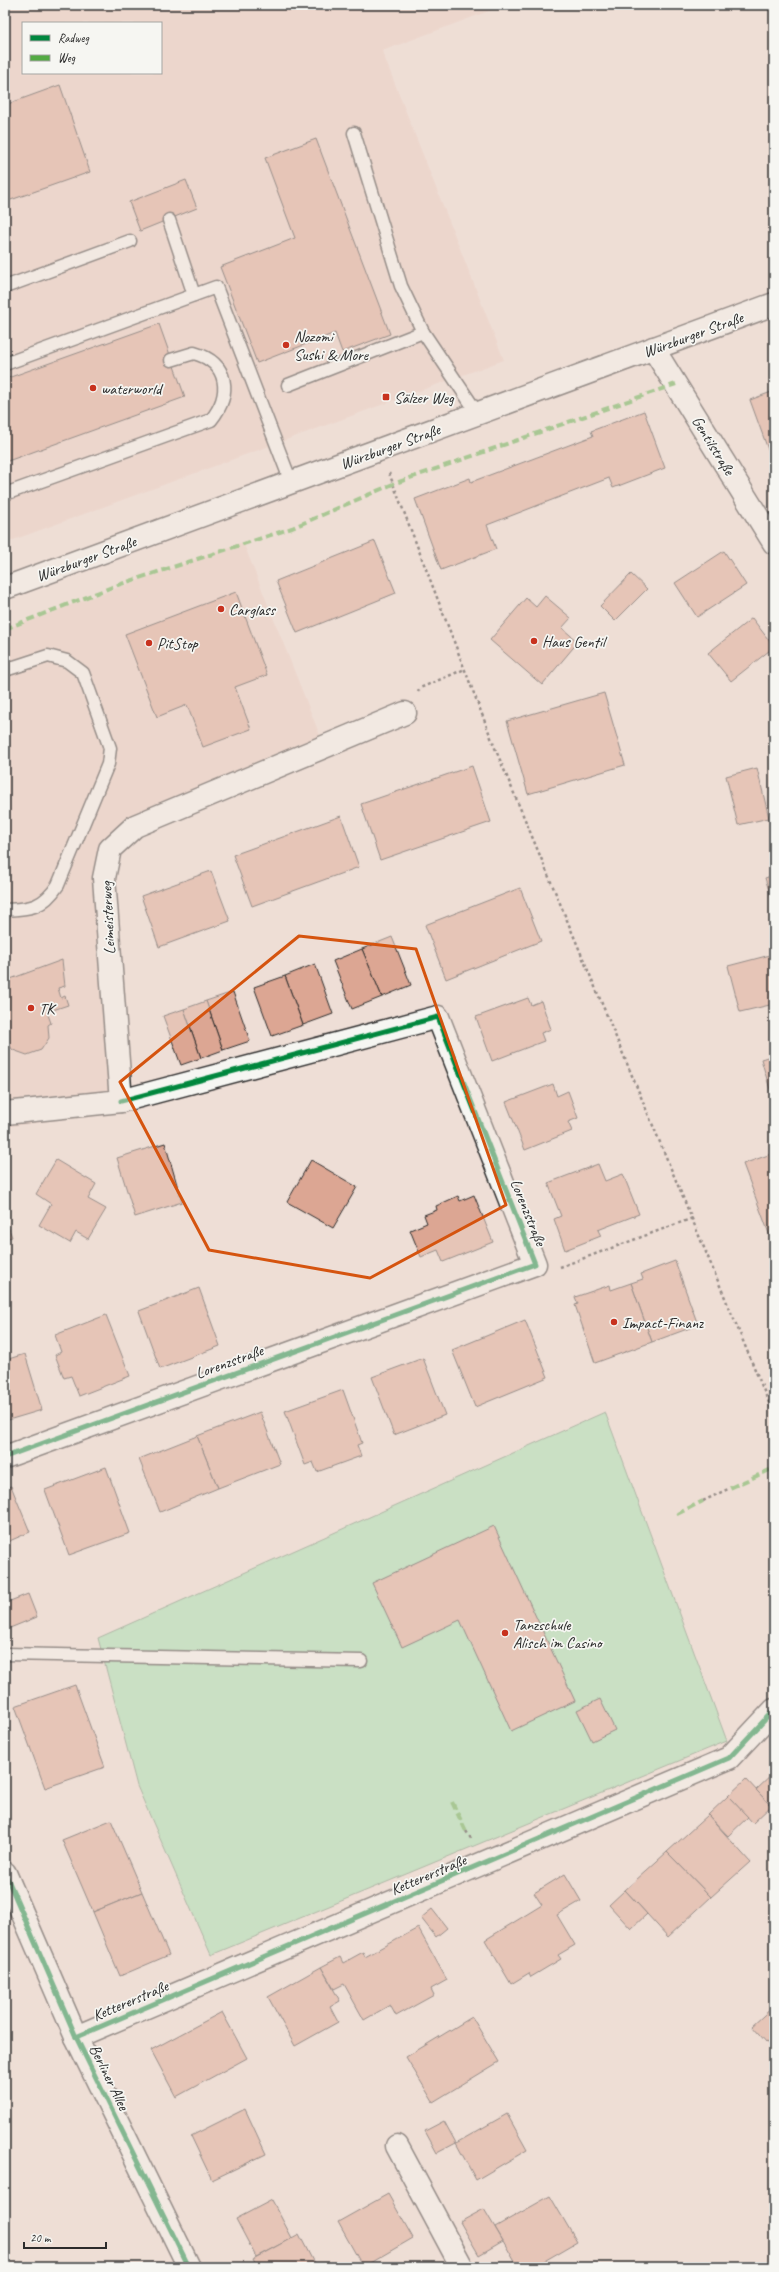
<svg xmlns="http://www.w3.org/2000/svg" width="779" height="2272" font-family="Caveat,sans-serif">
  <style>
    .built { fill: #e9cdc2; fill-rule: evenodd }
    .green { fill: #9de2af; stroke: #64866d }
    .building { fill: #dca693; stroke: #2b2b2b }
    .lines { fill: none; stroke-linecap: round; stroke-linejoin: round }
    .lane-casing { stroke: #2b2b2b; stroke-width: 15 }
    .street-casing { stroke: #2b2b2b; stroke-width: 25 }
    .secondary-casing { stroke: #2b2b2b; stroke-width: 25 }
    .path { stroke: #2b2b2b; stroke-width: 2.5; stroke-dasharray: 3 3; stroke-linecap: butt }
    .lane { stroke: #f6f6f2; stroke-width: 12 }
    .street { stroke: #f6f6f2; stroke-width: 22 }
    .secondary { stroke: #f6f6f2; stroke-width: 22 }
    .quiet { stroke: #54ab44; stroke-width: 4; stroke-dasharray: 8 4; stroke-linecap: butt }
    .cycleway-casing { stroke: #f6f6f2; stroke-width: 8 }
    .cycleway { stroke: #00873e; stroke-width: 5 }
    .marked { fill: none; stroke: #d5540f; stroke-width: 3; stroke-linejoin: round }
    .poi-dot { fill: #c8321e; stroke: #f6f6f2; stroke-width: 1.5 }
    .labels { text-anchor: middle; stroke-width: 3.5; stroke-linejoin: round; paint-order: stroke }
    .street-label { font-size: 16px; fill: #2b2b2b; stroke: #f6f6f2 }
    .poi-label { font-size: 16px; fill: #2b2b2b; stroke: #f6f6f2; text-anchor: start }
  </style>
  <rect width="100%" height="100%" fill="#eeded6"/>
  <filter id="ink" filterUnits="userSpaceOnUse"><feTurbulence type="fractalNoise" baseFrequency=".025" numOctaves="2"/><feDisplacementMap in="SourceGraphic" scale="8" xChannelSelector="R" yChannelSelector="G"/><feConvolveMatrix kernelMatrix="1 2 1 2 8 2 1 2 1" color-interpolation-filters="sRGB"/></filter>
  <g filter="url(#ink)">
    <g class="built">
      <path d="M 5,5 L 505,5 L 382,51 L 504,360 L 5,543 ZM 23,23 L 161,23 L 161,73 L 23,73 Z"/>
      <path d="M 243,542 L 323,743 L 108,849 L 134,1110 L 5,1127 L 5,629 Z"/>
    </g>
    <path class="green" d="M 605,1412 L 727,1741 L 211,1955 L 137,1786 L 98,1638 Z"/>
    <g class="building">
      <path d="M 60,85 L 90,172 L 5,202 L 5,105 Z"/>
      <path d="M 316,139 L 390,334 L 342,352 L 335,333 L 257,363 L 220,267 L 295,238 L 265,158 Z"/>
      <path d="M 186,180 L 197,208 L 140,231 L 129,202 Z"/>
      <path d="M 159,324 L 185,397 L 5,462 L 5,379 Z"/>
      <path d="M 774,391 L 774,466 L 750,400 Z"/>
      <path d="M 644,411 L 665,468 L 613,488 L 609,478 L 487,525 L 496,549 L 441,570 L 415,499 L 470,478 L 471,482 L 593,436 L 591,431 Z"/>
      <path d="M 375,541 L 396,593 L 297,633 L 276,581 Z"/>
      <path d="M 724,551 L 746,585 L 697,617 L 675,583 Z"/>
      <path d="M 631,574 L 647,589 L 615,621 L 600,606 Z"/>
      <path d="M 236,592 L 267,675 L 235,687 L 251,729 L 203,747 L 187,705 L 157,717 L 125,634 Z"/>
      <path d="M 545,596 L 571,618 L 562,628 L 578,642 L 542,685 L 490,640 L 526,598 L 536,607 Z"/>
      <path d="M 752,618 L 774,647 L 731,681 L 708,653 Z"/>
      <path d="M 604,693 L 625,765 L 528,794 L 507,721 Z"/>
      <path d="M 472,766 L 491,822 L 380,860 L 361,804 Z"/>
      <path d="M 757,768 L 769,818 L 738,825 L 726,776 Z"/>
      <path d="M 341,816 L 359,867 L 252,906 L 233,855 Z"/>
      <path d="M 211,871 L 230,921 L 159,947 L 141,896 Z"/>
      <path d="M 774,875 L 774,906 L 765,878 Z"/>
      <path d="M 520,888 L 541,941 L 446,979 L 425,925 Z"/>
      <path d="M 392,937 L 411,985 L 382,997 L 362,949 Z"/>
      <path d="M 362,949 L 382,997 L 352,1009 L 333,961 Z"/>
      <path d="M 774,954 L 774,1004 L 740,1012 L 728,966 Z"/>
      <path d="M 62,960 L 65,986 L 58,988 L 61,998 L 65,996 L 68,1005 L 47,1012 L 51,1023 L 48,1025 L 49,1038 L 41,1050 L 27,1055 L 13,1050 L 5,1040 L 5,981 Z"/>
      <path d="M 315,964 L 333,1014 L 303,1025 L 285,976 Z"/>
      <path d="M 285,976 L 303,1025 L 272,1036 L 254,987 Z"/>
      <path d="M 233,992 L 250,1041 L 223,1050 L 206,1001 Z"/>
      <path d="M 528,998 L 531,1005 L 541,1001 L 551,1029 L 541,1033 L 544,1041 L 492,1061 L 476,1017 Z"/>
      <path d="M 206,1001 L 223,1050 L 201,1058 L 184,1009 Z"/>
      <path d="M 184,1009 L 201,1058 L 181,1065 L 163,1016 Z"/>
      <path d="M 774,1055 L 774,1103 L 761,1059 Z"/>
      <path d="M 553,1084 L 557,1096 L 568,1091 L 578,1118 L 568,1122 L 572,1131 L 525,1150 L 506,1102 Z"/>
      <path d="M 165,1143 L 182,1202 L 135,1217 L 117,1158 Z"/>
      <path d="M 774,1153 L 774,1247 L 743,1164 Z"/>
      <path d="M 56,1160 L 96,1184 L 88,1199 L 106,1209 L 88,1239 L 76,1232 L 70,1243 L 39,1225 L 51,1204 L 36,1194 Z"/>
      <path d="M 311,1160 L 357,1187 L 333,1228 L 287,1202 Z"/>
      <path d="M 598,1164 L 605,1181 L 623,1174 L 639,1214 L 598,1230 L 601,1236 L 565,1250 L 554,1219 L 561,1216 L 548,1183 Z"/>
      <path d="M 474,1195 L 493,1242 L 443,1262 L 438,1250 L 421,1257 L 410,1230 L 427,1223 L 424,1215 L 437,1210 L 436,1206 L 458,1196 L 460,1201 Z"/>
      <path d="M 5,1218 L 12,1237 L 5,1239 Z"/>
      <path d="M 675,1261 L 698,1325 L 652,1342 L 631,1283 L 643,1279 L 641,1274 Z"/>
      <path d="M 631,1283 L 652,1342 L 595,1363 L 575,1305 L 578,1304 L 575,1297 L 610,1285 L 611,1290 Z"/>
      <path d="M 199,1288 L 220,1346 L 160,1369 L 139,1311 Z"/>
      <path d="M 106,1315 L 130,1376 L 79,1396 L 71,1376 L 64,1378 L 55,1355 L 61,1352 L 55,1335 Z"/>
      <path d="M 525,1320 L 548,1377 L 475,1407 L 452,1350 Z"/>
      <path d="M 25,1354 L 42,1410 L 5,1421 L 5,1360 Z"/>
      <path d="M 423,1358 L 445,1415 L 394,1435 L 372,1377 Z"/>
      <path d="M 343,1390 L 362,1443 L 357,1445 L 361,1456 L 317,1472 L 313,1462 L 305,1465 L 285,1411 Z"/>
      <path d="M 260,1412 L 280,1464 L 218,1488 L 197,1436 Z"/>
      <path d="M 197,1436 L 218,1488 L 160,1512 L 139,1459 Z"/>
      <path d="M 106,1467 L 130,1533 L 69,1555 L 45,1490 Z"/>
      <path d="M 11,1486 L 30,1532 L 5,1543 L 5,1488 Z"/>
      <path d="M 494,1526 L 575,1701 L 511,1731 L 460,1620 L 402,1647 L 372,1583 Z"/>
      <path d="M 28,1594 L 37,1617 L 5,1630 L 5,1603 Z"/>
      <path d="M 75,1685 L 105,1767 L 45,1788 L 15,1706 Z"/>
      <path d="M 600,1699 L 615,1730 L 592,1741 L 577,1710 Z"/>
      <path d="M 774,1773 L 774,1809 L 756,1790 Z"/>
      <path d="M 746,1779 L 771,1806 L 753,1823 L 728,1796 Z"/>
      <path d="M 728,1796 L 748,1817 L 728,1836 L 708,1815 Z"/>
      <path d="M 708,1815 L 750,1862 L 711,1897 L 667,1852 Z"/>
      <path d="M 111,1820 L 142,1892 L 93,1912 L 62,1840 Z"/>
      <path d="M 667,1852 L 711,1897 L 668,1937 L 625,1890 Z"/>
      <path d="M 565,1874 L 581,1901 L 557,1915 L 575,1945 L 558,1955 L 561,1959 L 531,1977 L 529,1973 L 511,1984 L 485,1940 L 542,1905 L 534,1893 Z"/>
      <path d="M 625,1890 L 647,1914 L 631,1929 L 609,1905 Z"/>
      <path d="M 142,1892 L 169,1955 L 120,1976 L 93,1912 Z"/>
      <path d="M 432,1909 L 447,1928 L 436,1937 L 421,1918 Z"/>
      <path d="M 418,1928 L 447,1980 L 431,1989 L 434,1995 L 396,2016 L 390,2005 L 364,2020 L 344,1984 L 334,1989 L 321,1967 L 340,1957 L 343,1963 L 363,1952 L 365,1957 Z"/>
      <path d="M 321,1967 L 340,2001 L 330,2007 L 338,2022 L 295,2046 L 268,1997 Z"/>
      <path d="M 774,2006 L 774,2051 L 752,2026 Z"/>
      <path d="M 222,2012 L 247,2058 L 176,2097 L 151,2050 Z"/>
      <path d="M 472,2017 L 499,2062 L 433,2102 L 406,2057 Z"/>
      <path d="M 245,2109 L 266,2154 L 212,2180 L 191,2136 Z"/>
      <path d="M 507,2114 L 527,2150 L 476,2180 L 456,2143 Z"/>
      <path d="M 444,2121 L 456,2143 L 437,2153 L 425,2131 Z"/>
      <path d="M 388,2194 L 413,2238 L 363,2267 L 338,2222 Z"/>
      <path d="M 550,2196 L 577,2242 L 534,2267 L 518,2267 L 495,2227 Z"/>
      <path d="M 272,2200 L 292,2238 L 256,2257 L 236,2219 Z"/>
      <path d="M 484,2209 L 503,2241 L 479,2255 L 460,2222 Z"/>
      <path d="M 299,2234 L 316,2267 L 257,2267 L 253,2259 Z"/>
    </g>
    <g class="lines">
      <g class="lane-casing">
        <g id="lane">
          <path d="M 354,133 L 401,286 L 423,332 L 478,414"/>
          <path d="M 169,220 L 194,295"/>
          <path d="M 5,287 L 130,241"/>
          <path d="M 5,364 L 216,287 L 291,482"/>
          <path d="M 288,385 L 423,332"/>
          <path d="M 5,494 L 211,420 C 232,394 229,363 194,353 L 171,360"/>
          <path d="M 5,670 L 48,656 L 67,661 L 83,673 L 110,748 L 108,764 L 58,885 C 43,908 30,909 5,910"/>
          <path d="M 5,1654 L 361,1661"/>
        </g>
      </g>
      <g class="street-casing">
        <g id="street">
          <path d="M 653,348 L 774,543"/>
          <path d="M 5,1113 L 121,1101 L 104,878 L 110,849 L 135,826 L 405,713"/>
          <path d="M 5,1457 L 535,1264 L 438,1017 L 121,1101"/>
          <path d="M 5,1873 L 76,2037 L 189,2267"/>
          <path d="M 76,2037 L 729,1758 L 774,1710"/>
          <path d="M 397,2146 L 462,2267"/>
        </g>
      </g>
      <g class="secondary-casing">
        <path id="secondary" d="M 5,588 L 774,304"/>
      </g>
      <g class="path">
        <path d="M 389,473 L 495,748 L 774,1415"/>
        <path d="M 418,692 L 420,688 L 465,669"/>
        <path d="M 560,1267 L 693,1218"/>
        <path d="M 703,1501 L 730,1488"/>
        <path d="M 466,1831 L 472,1840"/>
      </g>
      <use href="#lane" class="lane"/>
      <use href="#street" class="street"/>
      <use href="#secondary" class="secondary"/>
      <g class="quiet">
        <path d="M 5,629 L 112,587 L 292,528 L 393,484 L 676,384"/>
        <path d="M 730,1488 L 774,1468"/>
        <path d="M 677,1514 L 703,1501"/>
        <path d="M 452,1802 L 466,1831"/>
      </g>
      <g class="cycleway-casing">
        <g id="cycleway">
          <path d="M 5,1457 L 535,1264 L 438,1017 L 121,1101"/>
          <path d="M 5,1873 L 76,2037 L 189,2267"/>
          <path d="M 76,2037 L 729,1758 L 774,1710"/>
        </g>
      </g>
      <use href="#cycleway" class="cycleway"/>
    </g>
  </g>
  <path d="M0 0H779V2272H0ZM 299,936 L 416,949 L 506,1205 L 370,1278 L 209,1250 L 120,1082 Z" fill="#eeded6" fill-opacity=".55" fill-rule="evenodd"/>
  <path class="marked" d="M 299,936 L 416,949 L 506,1205 L 370,1278 L 209,1250 L 120,1082 Z"/>
  <g class="poi-dot">
    <circle cx="286" cy="345" r="4"/>
    <circle cx="93" cy="388" r="4"/>
    <rect x="382" y="393" width="8" height="8" rx="2"/>
    <circle cx="221" cy="609" r="4"/>
    <circle cx="534" cy="641" r="4"/>
    <circle cx="149" cy="643" r="4"/>
    <circle cx="31" cy="1008" r="4"/>
    <circle cx="614" cy="1322" r="4"/>
    <circle cx="505" cy="1633" r="4"/>
  </g>
  <g class="labels">
    <g class="street-label">
      <text transform="translate(693 334) rotate(-20)" y="6">Würzburger Straße</text>
      <text transform="translate(714 445) rotate(58)" y="6">Gentilstraße</text>
      <text transform="translate(390 446) rotate(-20)" y="6">Würzburger Straße</text>
      <text transform="translate(86 558) rotate(-20)" y="6">Würzburger Straße</text>
      <text transform="translate(107 918) rotate(-93)" y="6">Leimeisterweg</text>
      <text transform="translate(529 1212) rotate(68)" y="6">Lorenzstraße</text>
      <text transform="translate(229 1361) rotate(-20)" y="6">Lorenzstraße</text>
      <text transform="translate(428 1874) rotate(-23)" y="6">Kettererstraße</text>
      <text transform="translate(130 2000) rotate(-23)" y="6">Kettererstraße</text>
      <text transform="translate(110 2077) rotate(64)" y="6">Berliner Allee</text>
    </g>
    <g class="poi-label">
      <text x="294" y="342">Nozomi<tspan x="294" dy="18">Sushi &amp; More</tspan></text>
      <text x="101" y="394">waterworld</text>
      <text x="394" y="403">Sälzer Weg</text>
      <text x="229" y="615">Carglass</text>
      <text x="542" y="647">Haus Gentil</text>
      <text x="157" y="649">PitStop</text>
      <text x="39" y="1014">TK</text>
      <text x="622" y="1328">Impact-Finanz</text>
      <text x="513" y="1630">Tanzschule<tspan x="513" dy="18">Alisch im Casino</tspan></text>
    </g>
  </g>
  <rect width="779" height="2272" fill="none" stroke="#f6f6f2" stroke-width="20"/>
  <rect x="10" y="10" width="759" height="2252" fill="none" stroke="#2b2b2b" stroke-width="1.5" filter="url(#ink)"/>
  <rect x="22" y="22" width="140" height="52" fill="#f6f6f2" stroke="#a5a5a2"/>
  <rect x="30" y="35" width="20" height="6" fill="#00873e" stroke="#a5a5a2"/>
  <text x="58" y="42" font-size="12" fill="#2b2b2b">Radweg</text>
  <rect x="30" y="55" width="20" height="6" fill="#54ab44" stroke="#a5a5a2"/>
  <text x="58" y="62" font-size="12" fill="#2b2b2b">Weg</text>
  <path d="M24 2242v6h82v-6" fill="none" stroke="#2b2b2b" stroke-width="2"/>
  <text x="30" y="2242" font-size="12" fill="#2b2b2b" stroke="#f6f6f2" stroke-width="3" paint-order="stroke">20 m</text>
</svg>
